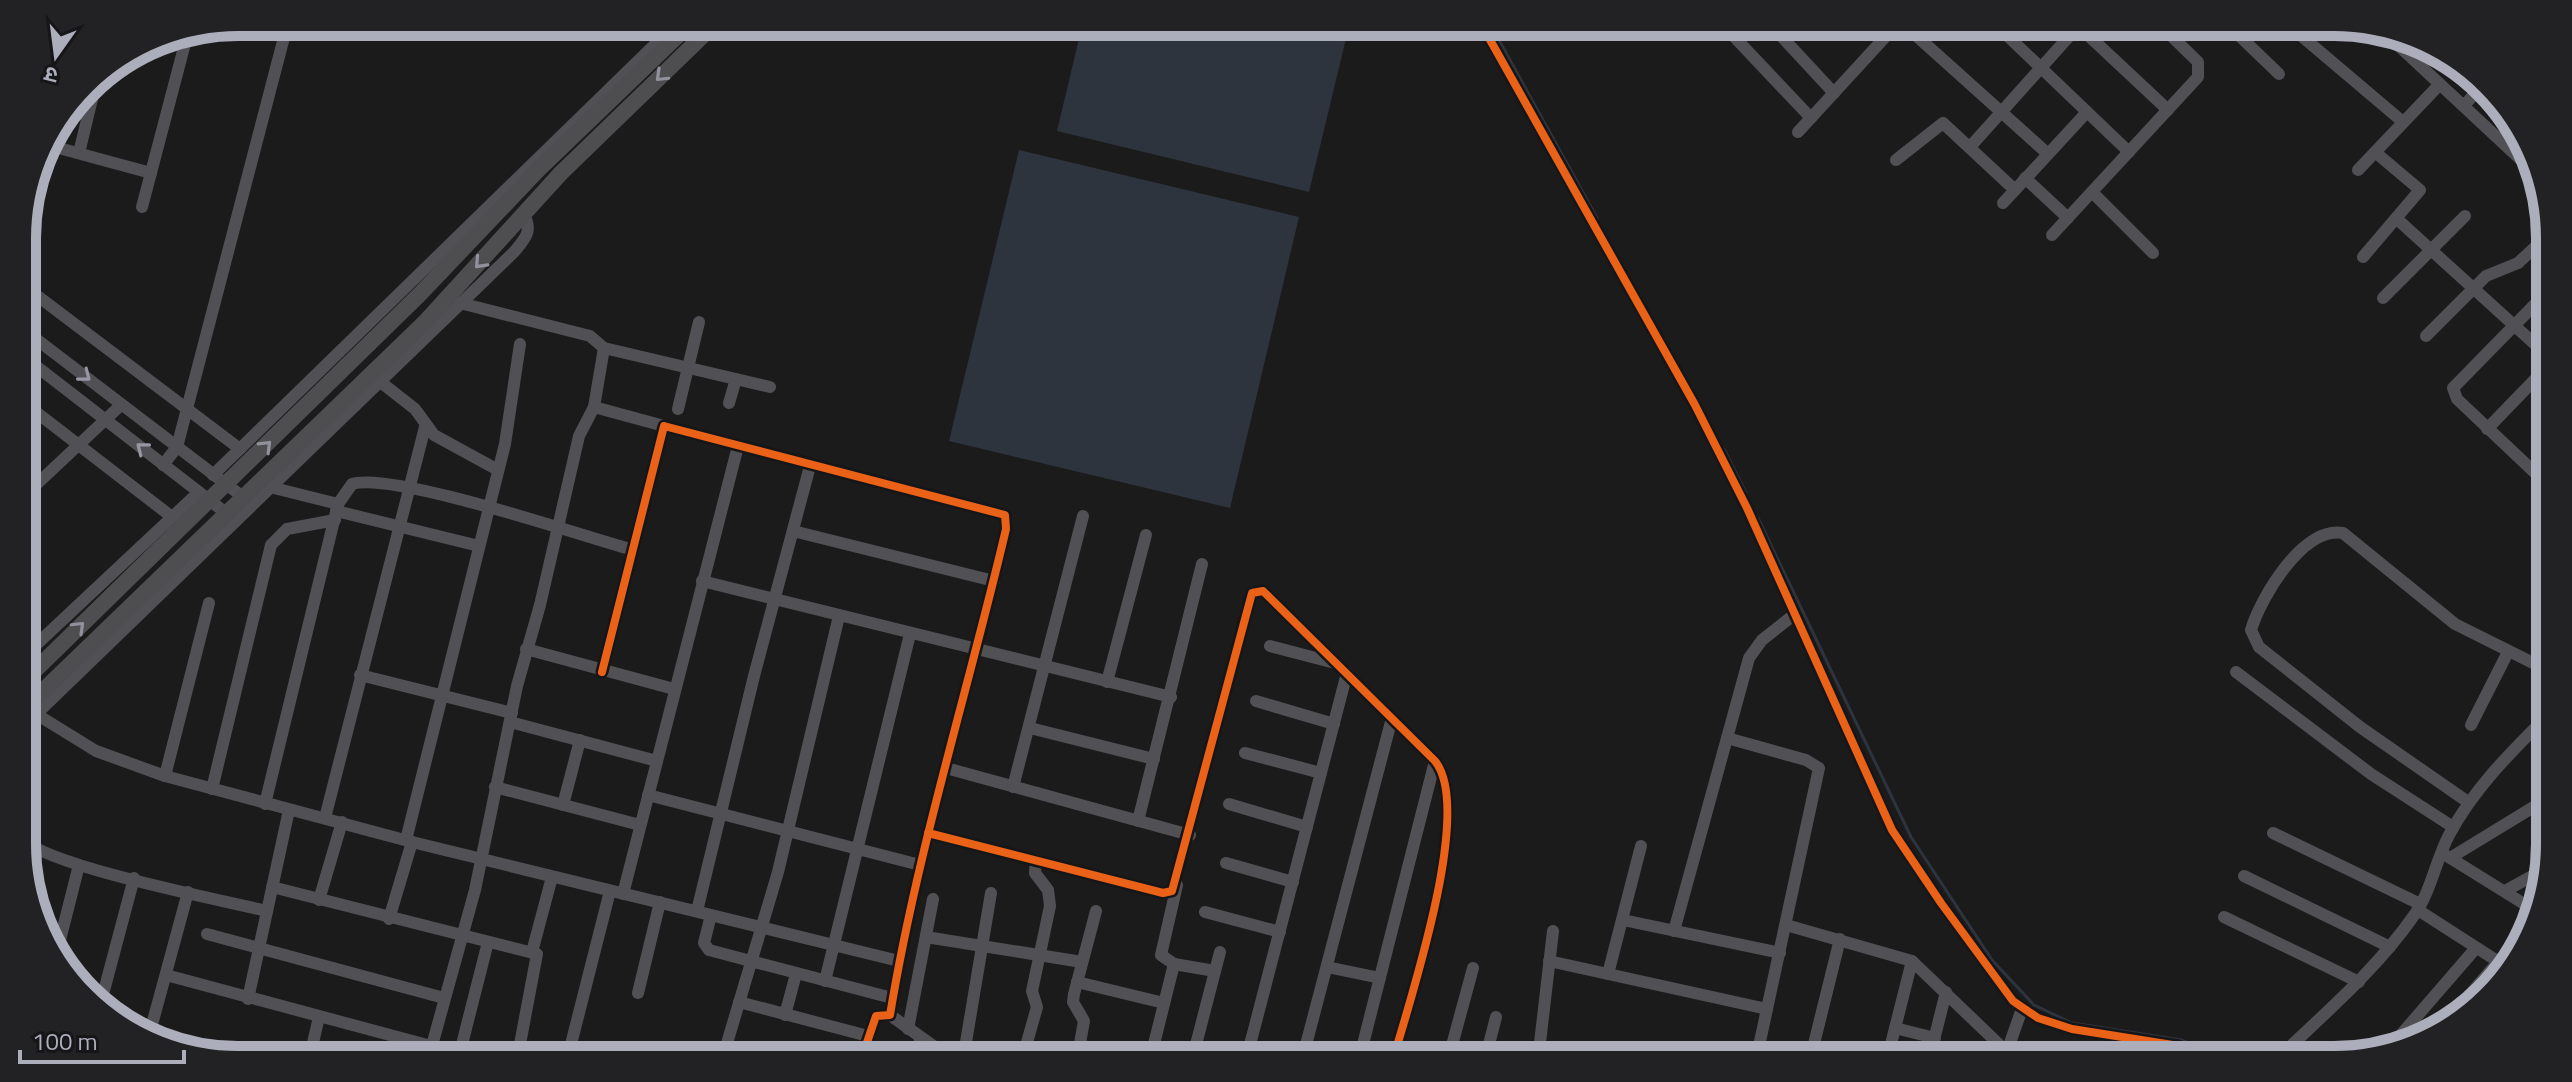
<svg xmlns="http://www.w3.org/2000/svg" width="2572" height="1082" font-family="'Titillium Web','Noto Sans Devanagari',sans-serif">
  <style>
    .water { fill: #2e343e }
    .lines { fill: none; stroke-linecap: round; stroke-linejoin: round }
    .stream { stroke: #2e343e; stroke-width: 3 }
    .minor { stroke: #515155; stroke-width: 12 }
    .major { stroke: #4e4e51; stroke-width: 16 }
    .cycleway-casing { stroke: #161517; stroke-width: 13 }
    .cycleway { stroke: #ea6118; stroke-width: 8 }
    .oneway { stroke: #90919c }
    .oneway2 { stroke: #9697a2 }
    .rim { fill: none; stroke: #adaebc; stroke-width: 10 }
  </style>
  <rect width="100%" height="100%" fill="#1b1b1b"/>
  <g class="water">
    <path d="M 1083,22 L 1350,22 L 1309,192 L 1057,131 Z"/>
    <path d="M 1019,150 L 1299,217 L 1230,508 L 949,441 Z"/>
  </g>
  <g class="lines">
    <g class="stream">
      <path d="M 1489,22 L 1597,218"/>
      <path d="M 1724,449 L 1746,493"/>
      <path d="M 1758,518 L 1911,837 L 1992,960 L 2034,1005 L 2072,1023 L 2181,1040 L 2233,1060"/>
    </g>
    <g class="minor">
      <path d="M 1480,22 L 1695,405 L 1747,508 L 1892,830 L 1941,903 L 2013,1001 L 2038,1018 L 2072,1029 L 2179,1046 L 2217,1060"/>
      <path d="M 1768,22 L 1834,93"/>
      <path d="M 1901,22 L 2048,154"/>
      <path d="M 1993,22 L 2129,152"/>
      <path d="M 2074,22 L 2168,110"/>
      <path d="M 2225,22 L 2279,74"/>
      <path d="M 2285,22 L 2403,122"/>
      <path d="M 1723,25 L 1811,118"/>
      <path d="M 2204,25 L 2210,22"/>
      <path d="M 2384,32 L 2532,170"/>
      <path d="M 2464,106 L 2480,87"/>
      <path d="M 1798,132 L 1899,22"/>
      <path d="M 44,144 L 151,173"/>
      <path d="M 1970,147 L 2082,22"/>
      <path d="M 79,153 L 98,74"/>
      <path d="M 1896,160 L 1943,123 L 2015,190"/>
      <path d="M 2358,170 L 2440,84"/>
      <path d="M 2025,178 L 2068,218"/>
      <path d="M 2092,192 L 2153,253"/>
      <path d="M 2003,203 L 2087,112"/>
      <path d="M 142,207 L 188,32"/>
      <path d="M 2397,219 L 2549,357"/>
      <path d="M 2052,235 L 2198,77 L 2198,62 L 2157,22"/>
      <path d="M 2363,257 L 2420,190 L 2375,152"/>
      <path d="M 23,285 L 240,449"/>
      <path d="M 2548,291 L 2453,388 L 2457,399 L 2549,486"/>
      <path d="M 2383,298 L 2465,216"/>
      <path d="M 460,303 L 590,336 L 604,348 L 770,387"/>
      <path d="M 23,329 L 243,497"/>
      <path d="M 2426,336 L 2486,276 L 2518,263 L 2548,235"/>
      <path d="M 23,356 L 226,513"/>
      <path d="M 378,380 L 415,409 L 434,435 L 498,470"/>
      <path d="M 23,402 L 172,517"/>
      <path d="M 729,403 L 736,379"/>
      <path d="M 594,407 L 664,426"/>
      <path d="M 678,409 L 699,322"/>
      <path d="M 2487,429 L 2549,365"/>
      <path d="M 163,465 L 177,447 L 288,22"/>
      <path d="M 213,475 L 678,22"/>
      <path d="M 270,487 L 338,504"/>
      <path d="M 23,497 L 121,405"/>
      <path d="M 336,511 L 479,546"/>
      <path d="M 793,531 L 994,581"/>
      <path d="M 702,581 L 1171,697"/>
      <path d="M 1270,646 L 1335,663"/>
      <path d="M 526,649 L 674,689"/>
      <path d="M 23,657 L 199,492"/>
      <path d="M 2544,669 L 2549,652"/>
      <path d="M 602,672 L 664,426 L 1005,515 L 1006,529 C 968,691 917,851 890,1015 L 876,1016 L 861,1060"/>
      <path d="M 2236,672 L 2371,774 L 2453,827"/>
      <path d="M 360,675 L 512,713"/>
      <path d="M 1107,682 L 1146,535"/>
      <path d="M 1256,701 L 1334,724"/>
      <path d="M 36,714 L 96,751 L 165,776 L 412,842 L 899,961"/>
      <path d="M 510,722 L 657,761"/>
      <path d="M 2471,725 L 2508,652"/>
      <path d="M 24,726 L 514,252 C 525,239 533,231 524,215"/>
      <path d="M 1030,728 L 1154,759"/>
      <path d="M 1727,738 L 1806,760 L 1819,768 L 1756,1060"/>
      <path d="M 1245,753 L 1321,773"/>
      <path d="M 946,768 L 1190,835"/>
      <path d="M 165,776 L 209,603"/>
      <path d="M 495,787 L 640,825"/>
      <path d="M 1013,787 L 1083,516"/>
      <path d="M 212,789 L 271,545 L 287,529 L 335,520"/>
      <path d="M 648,795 L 920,865"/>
      <path d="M 2468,802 L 2360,727 L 2259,647 L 2251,630 C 2261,597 2303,526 2343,533 L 2455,624 L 2549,671"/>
      <path d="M 265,804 L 338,504 L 352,484 C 392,471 582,536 633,550"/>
      <path d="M 1229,804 L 1307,827"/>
      <path d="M 563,805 L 580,740"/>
      <path d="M 325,818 L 425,427"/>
      <path d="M 1138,821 L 1202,564"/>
      <path d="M 928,833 L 1163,893 L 1172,891 L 1252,593 L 1263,591 L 1435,761 C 1474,809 1410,999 1393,1060"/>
      <path d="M 2273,833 L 2420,904"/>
      <path d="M 24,840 C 52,867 220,900 267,911"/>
      <path d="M 406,840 L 505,444 L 520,344"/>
      <path d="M 2447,856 L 2537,912"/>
      <path d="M 2450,858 L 2550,797"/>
      <path d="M 1226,863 L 1293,882"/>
      <path d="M 2244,876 L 2390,947"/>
      <path d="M 272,887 L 537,954 L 517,1060"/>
      <path d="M 2505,891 L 2545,869"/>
      <path d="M 623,894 L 738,446"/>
      <path d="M 319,900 L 342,822"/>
      <path d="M 2418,910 L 2502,964"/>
      <path d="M 697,911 L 754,676 L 810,466"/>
      <path d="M 1205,912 L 1280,932"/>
      <path d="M 711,915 L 704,943 L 709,950 L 892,998"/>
      <path d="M 2224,917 L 2359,982"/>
      <path d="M 389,919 L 412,842"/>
      <path d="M 1623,920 L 1780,953"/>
      <path d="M 1786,925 L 1912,961 L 2007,1052"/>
      <path d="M 1674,931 L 1749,658 L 1762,640 L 1795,614"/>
      <path d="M 207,934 L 444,998"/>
      <path d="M 926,937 L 1082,962"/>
      <path d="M 57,952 L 79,865"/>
      <path d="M 532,952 L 552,877"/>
      <path d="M 1549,961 L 1767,1009"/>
      <path d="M 1174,964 L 1161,955 L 1177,885"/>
      <path d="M 1327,967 L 1380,978"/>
      <path d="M 1608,974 L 1641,846"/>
      <path d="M 166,975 L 431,1046"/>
      <path d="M 825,981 L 910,634"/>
      <path d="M 1077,982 L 1164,1003"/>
      <path d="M 638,993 L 660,902"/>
      <path d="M 248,999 L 289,810"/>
      <path d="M 101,1002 L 134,878"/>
      <path d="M 739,1002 L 868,1036"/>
      <path d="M 785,1015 L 796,974"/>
      <path d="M 890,1015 L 953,1060"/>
      <path d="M 134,1027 L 258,1060"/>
      <path d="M 1895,1028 L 1935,1038"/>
      <path d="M 2441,1028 L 2498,962"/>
      <path d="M 908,1029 L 933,899"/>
      <path d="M 150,1032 L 188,892"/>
      <path d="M 1080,1045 L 1143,1060"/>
      <path d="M 2392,1045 L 2476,948"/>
      <path d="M 725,1049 L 764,1060"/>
      <path d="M 1195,1049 L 1236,1060"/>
      <path d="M 2005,1057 L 2022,1009"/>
      <path d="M 309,1060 L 319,1017"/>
      <path d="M 428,1060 L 475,890 L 517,686 L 540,605 L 579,436 L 594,407 L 604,348"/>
      <path d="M 458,1060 L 488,942"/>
      <path d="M 567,1060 L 610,891"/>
      <path d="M 722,1060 L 778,872 L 839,616"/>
      <path d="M 914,1060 L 921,1038"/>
      <path d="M 963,1060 L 991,893"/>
      <path d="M 1022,1060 L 1037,1007 L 1032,991 L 1050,906 L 1048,890 L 1035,873 L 1036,860"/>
      <path d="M 1077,1060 L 1084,1021 L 1073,1002 L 1074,994 L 1096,911"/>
      <path d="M 1150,1060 L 1174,964 L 1215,971"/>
      <path d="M 1192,1060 L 1220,952"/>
      <path d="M 1246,1060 L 1347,673"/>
      <path d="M 1302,1060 L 1392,718"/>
      <path d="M 1359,1060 L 1435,761"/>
      <path d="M 1448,1060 L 1473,968"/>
      <path d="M 1485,1060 L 1496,1017"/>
      <path d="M 1538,1060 L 1553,931"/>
      <path d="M 1810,1060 L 1840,939"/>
      <path d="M 1887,1060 L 1912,961"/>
      <path d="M 1929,1060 L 1946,992"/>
      <path d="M 2276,1060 C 2325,1013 2377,969 2415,914 C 2431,891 2436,860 2449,835 C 2475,787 2511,752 2550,713"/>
    </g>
    <g class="major">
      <path d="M 23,682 L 420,294 L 538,170 L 692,22"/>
      <path d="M 24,709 L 426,321 L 561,173 L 717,22"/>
    </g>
    <g class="cycleway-casing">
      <g id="cycleway">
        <path d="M 1480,22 L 1695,405 L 1747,508 L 1892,830 L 1941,903 L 2013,1001 L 2038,1018 L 2072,1029 L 2179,1046 L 2217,1060"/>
        <path d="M 602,672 L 664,426 L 1005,515 L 1006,529 C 968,691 917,851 890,1015 L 876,1016 L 861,1060"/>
        <path d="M 928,833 L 1163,893 L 1172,891 L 1252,593 L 1263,591 L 1435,761 C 1474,809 1410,999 1393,1060"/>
      </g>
    </g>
    <use href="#cycleway" class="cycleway"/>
  </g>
  <defs><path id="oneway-chevron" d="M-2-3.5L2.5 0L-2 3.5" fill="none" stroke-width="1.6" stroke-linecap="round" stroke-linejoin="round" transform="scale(2)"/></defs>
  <g class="oneway">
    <use href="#oneway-chevron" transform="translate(661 76) rotate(136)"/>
    <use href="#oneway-chevron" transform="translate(480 263) rotate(133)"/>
    <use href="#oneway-chevron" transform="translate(266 446) rotate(-45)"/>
    <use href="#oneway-chevron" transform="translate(79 627) rotate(-44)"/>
  </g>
  <g class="oneway2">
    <use href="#oneway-chevron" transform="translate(85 376) rotate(38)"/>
    <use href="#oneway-chevron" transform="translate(142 448) rotate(-142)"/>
  </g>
  <path d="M0 0H2572V1082H0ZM238 36H2334A202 202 0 0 1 2536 238V844A202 202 0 0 1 2334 1046H238A202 202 0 0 1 36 844V238A202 202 0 0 1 238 36Z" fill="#222124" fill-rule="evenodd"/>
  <path class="rim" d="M238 36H2334A202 202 0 0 1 2536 238V844A202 202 0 0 1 2334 1046H238A202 202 0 0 1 36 844V238A202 202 0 0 1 238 36Z"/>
  <g transform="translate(56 56) rotate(194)" stroke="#161517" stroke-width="6" paint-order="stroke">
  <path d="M0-6L14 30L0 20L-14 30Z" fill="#adaebc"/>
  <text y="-12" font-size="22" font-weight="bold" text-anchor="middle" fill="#adaebc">उ</text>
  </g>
  <path d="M20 1050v12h164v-12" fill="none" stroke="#adaebc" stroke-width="4"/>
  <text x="32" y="1050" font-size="24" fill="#adaebc" stroke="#161517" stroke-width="6" paint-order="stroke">100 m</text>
</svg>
